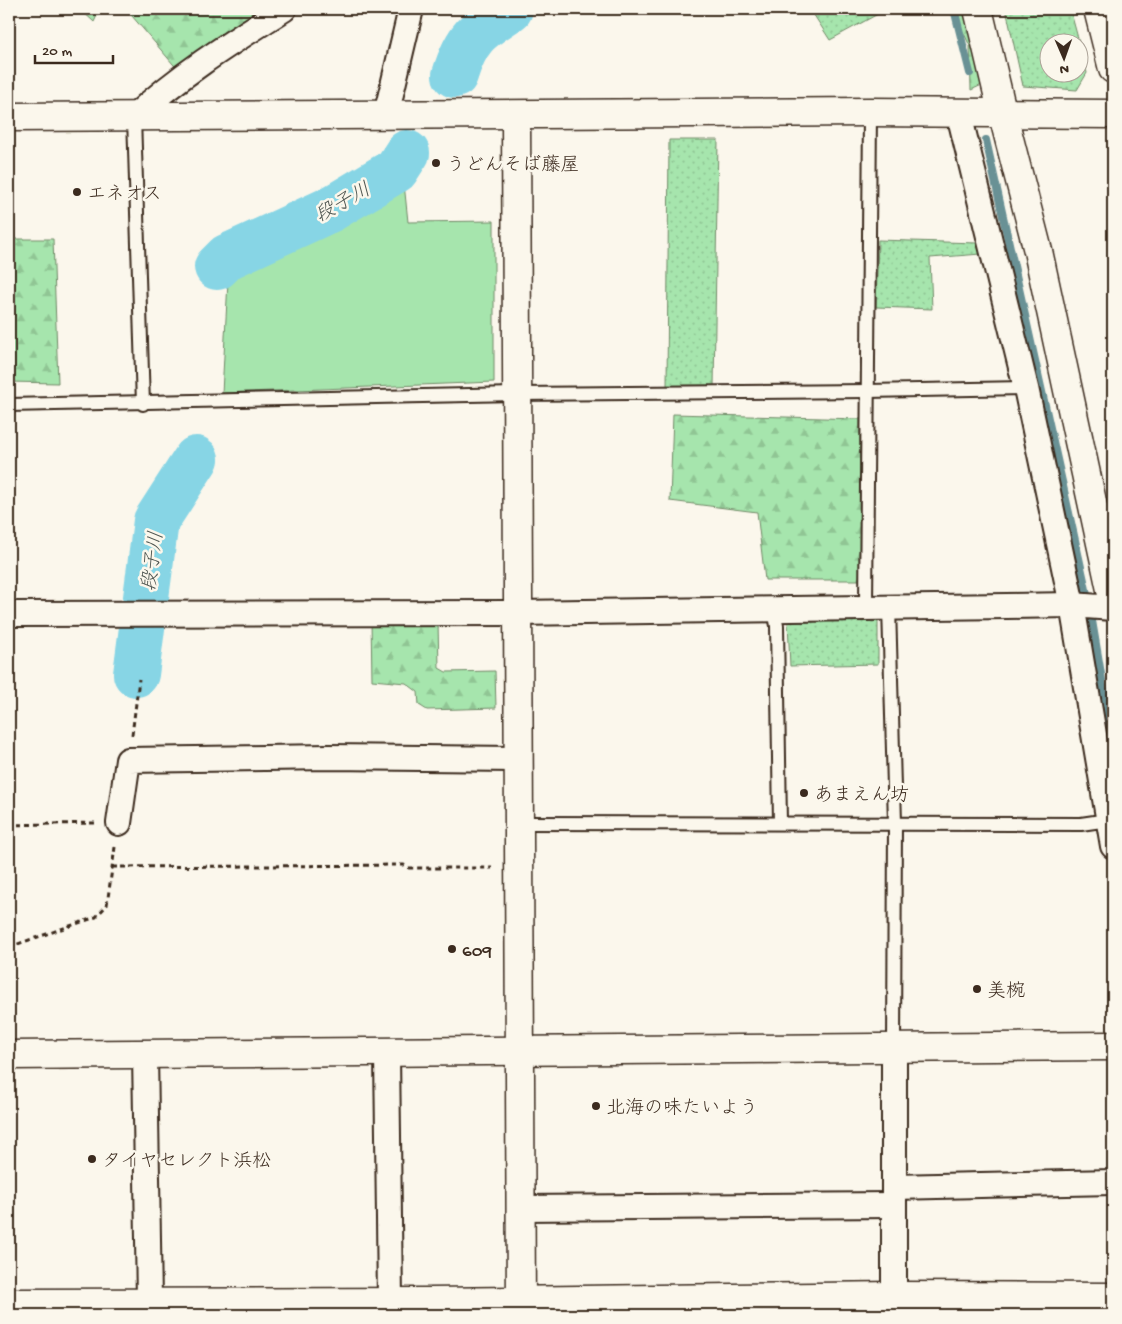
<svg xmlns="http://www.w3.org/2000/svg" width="1122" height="1324" font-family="'Gochi Hand','Klee One',sans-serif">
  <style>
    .grass { fill: url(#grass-dots); stroke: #708866 }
    .forest { fill: url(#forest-firs); stroke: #708866 }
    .park { fill: #a6e5ad; stroke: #708866 }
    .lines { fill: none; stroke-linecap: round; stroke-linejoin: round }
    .stream { stroke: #699195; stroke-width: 8 }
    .river { stroke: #87d5e5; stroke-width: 46 }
    .lane-casing { stroke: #3b2a1e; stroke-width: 16 }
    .street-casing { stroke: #3b2a1e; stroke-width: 28 }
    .secondary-casing { stroke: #3b2a1e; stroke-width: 31 }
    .highway-casing { stroke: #3b2a1e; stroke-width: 31 }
    .path { stroke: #3b2a1e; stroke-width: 3; stroke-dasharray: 5 4; stroke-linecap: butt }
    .lane { stroke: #fbf7ec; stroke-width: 12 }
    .street { stroke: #fbf7ec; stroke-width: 24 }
    .secondary { stroke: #fbf7ec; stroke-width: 28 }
    .highway { stroke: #fbf7ec; stroke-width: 28 }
    .poi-dot { fill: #3b2a1e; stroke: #fbf7ec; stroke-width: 2 }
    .labels { text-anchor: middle; stroke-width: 5; stroke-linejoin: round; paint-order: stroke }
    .poi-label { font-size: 19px; fill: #3b2a1e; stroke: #fbf7ec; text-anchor: start }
    .water-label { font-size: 20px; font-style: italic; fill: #4e5550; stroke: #fbf7ec }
  </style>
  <defs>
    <pattern id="grass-dots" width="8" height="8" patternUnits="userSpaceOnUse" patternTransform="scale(1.25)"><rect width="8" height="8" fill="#a6e5ad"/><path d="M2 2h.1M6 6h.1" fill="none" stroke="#90c594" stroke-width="1.8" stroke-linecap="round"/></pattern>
    <pattern id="forest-firs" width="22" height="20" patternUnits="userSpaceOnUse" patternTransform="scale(1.25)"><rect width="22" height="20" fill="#a6e5ad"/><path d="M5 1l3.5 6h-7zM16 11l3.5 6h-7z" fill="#90c594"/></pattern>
  </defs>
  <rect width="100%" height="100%" fill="#fbf7ec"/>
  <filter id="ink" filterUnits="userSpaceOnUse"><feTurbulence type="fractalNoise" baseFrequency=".02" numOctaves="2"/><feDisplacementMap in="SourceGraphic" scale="10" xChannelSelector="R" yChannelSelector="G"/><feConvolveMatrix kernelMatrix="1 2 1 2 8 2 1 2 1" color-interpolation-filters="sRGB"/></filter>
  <g filter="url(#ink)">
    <g class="grass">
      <path d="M 810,9 L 887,9 L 830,40 Z"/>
      <path d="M 1006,9 L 1070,9 L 1079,42 L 1050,42 L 1050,72 L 1080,72 L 1080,45 L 1087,73 L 1077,90 L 1023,86 Z"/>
      <path d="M 669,140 L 718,140 L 714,386 L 667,387 Z"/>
      <path d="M 878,240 L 977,243 L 981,254 L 930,258 L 932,309 L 876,307 Z"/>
      <path d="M 878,621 L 878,664 L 790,666 L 788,622 Z"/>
      <path d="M 694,1309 L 1113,1311 L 1113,1315 L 702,1315 L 695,1314 Z"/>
    </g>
    <g class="forest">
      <path d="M 80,9 L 100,9 L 94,22 Z"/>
      <path d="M 126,9 L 267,9 L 179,71 Z"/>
      <path d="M 952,9 L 982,9 L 997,78 L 971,90 L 970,46 Z"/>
      <path d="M 9,239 L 53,239 L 58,383 L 9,382 Z"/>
      <path d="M 673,414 L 860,419 L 860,580 L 765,580 L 757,512 L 670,501 Z"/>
      <path d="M 371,620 L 438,622 L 439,668 L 446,672 L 495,671 L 496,708 L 427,710 L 419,705 L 418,692 L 406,683 L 372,680 Z"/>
    </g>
    <path class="park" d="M 402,164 L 408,222 L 494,221 L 494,382 L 222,393 L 228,281 L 247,234 Z"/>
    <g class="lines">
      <g class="stream">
        <path d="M 954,9 L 970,73"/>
        <path d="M 986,140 L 1089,603 L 1113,745"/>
      </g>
      <g class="river">
        <path d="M 455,75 C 467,36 478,30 510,9"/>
        <path d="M 217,267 L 227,257 L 331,209 L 396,170 L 407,153"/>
        <path d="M 136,674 L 156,521 L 196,459"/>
      </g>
      <g class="lane-casing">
        <g id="lane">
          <path d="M 134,117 L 143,404"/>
          <path d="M 9,405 L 518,394 L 868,391 L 1026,388"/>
          <path d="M 866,607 L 870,112"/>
          <path d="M 889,607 L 895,823 L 894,1049"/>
          <path d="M 774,609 L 777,626 L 780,823"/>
          <path d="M 520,823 L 1081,824 L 1108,820"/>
        </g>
      </g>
      <g class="street-casing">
        <g id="street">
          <path d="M 959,114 L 1026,388 L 1072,605 L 1113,846"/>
          <path d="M 386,115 L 411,9"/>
          <path d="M 134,117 C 179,75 232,42 284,9"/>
          <path d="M 9,614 L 517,613 L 1072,605 L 1113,608"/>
          <path d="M 119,823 L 128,760 L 329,757 L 520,759"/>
          <path d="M 894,1049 L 894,1296"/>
          <path d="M 387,1053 L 390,1301"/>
          <path d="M 145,1054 L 149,1301"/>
          <path d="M 894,1187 L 1113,1182"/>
          <path d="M 520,1208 L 894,1205"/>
        </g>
      </g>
      <g class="secondary-casing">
        <g id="secondary">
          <path d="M 978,9 L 1003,115 L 1038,251 L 1113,599"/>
          <path d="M 516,115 L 521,1315"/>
          <path d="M 9,117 L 870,112 L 1113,114"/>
          <path d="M 9,1055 L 1113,1046"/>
          <path d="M 9,1303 L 430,1302 L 894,1296 L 1113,1297"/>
        </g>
      </g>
      <g class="highway-casing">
        <path id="highway" d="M 1098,9 L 1113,69"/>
      </g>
      <g class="path">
        <path d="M 132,735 L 139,679"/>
        <path d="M 9,825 L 95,823"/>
        <path d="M 112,867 L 404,865 L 409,868 L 492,868"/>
        <path d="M 9,947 L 96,917 L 107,905 L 115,847"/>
      </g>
      <use href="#lane" class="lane"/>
      <use href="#street" class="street"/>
      <use href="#secondary" class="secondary"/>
      <use href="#highway" class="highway"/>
    </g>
  </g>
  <g class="poi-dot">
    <circle cx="436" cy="163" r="5"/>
    <circle cx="77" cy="192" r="5"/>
    <circle cx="804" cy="793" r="5"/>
    <circle cx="452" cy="949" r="5"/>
    <circle cx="977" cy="989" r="5"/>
    <circle cx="596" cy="1106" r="5"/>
    <circle cx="92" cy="1159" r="5"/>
  </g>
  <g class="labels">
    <g class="poi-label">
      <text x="446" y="170">うどんそば藤屋</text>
      <text x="87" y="199">エネオス</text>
      <text x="814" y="800">あまえん坊</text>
      <text x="462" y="956">609</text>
      <text x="987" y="996">美椀</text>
      <text x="606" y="1113">北海の味たいよう</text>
      <text x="102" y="1166">タイヤセレクト浜松</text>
    </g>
    <g class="water-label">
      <text transform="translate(342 201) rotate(-29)" y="7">段子川</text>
      <text transform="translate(151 561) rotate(-82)" y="7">段子川</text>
    </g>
  </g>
  <rect width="1122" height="1324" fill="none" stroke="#fbf7ec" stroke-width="30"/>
  <rect x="15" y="15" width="1092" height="1294" fill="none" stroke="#3b2a1e" stroke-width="2" filter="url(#ink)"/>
  <g transform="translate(1064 58) rotate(178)"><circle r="24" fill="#fbf7ec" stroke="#aea59a"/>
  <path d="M0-4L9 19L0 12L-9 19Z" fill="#3b2a1e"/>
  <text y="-8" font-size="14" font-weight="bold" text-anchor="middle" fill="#3b2a1e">N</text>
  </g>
  <path d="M35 55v8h78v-8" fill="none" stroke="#3b2a1e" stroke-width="2.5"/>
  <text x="42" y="55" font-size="15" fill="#3b2a1e" stroke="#fbf7ec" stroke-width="4" paint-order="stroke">20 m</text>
</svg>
